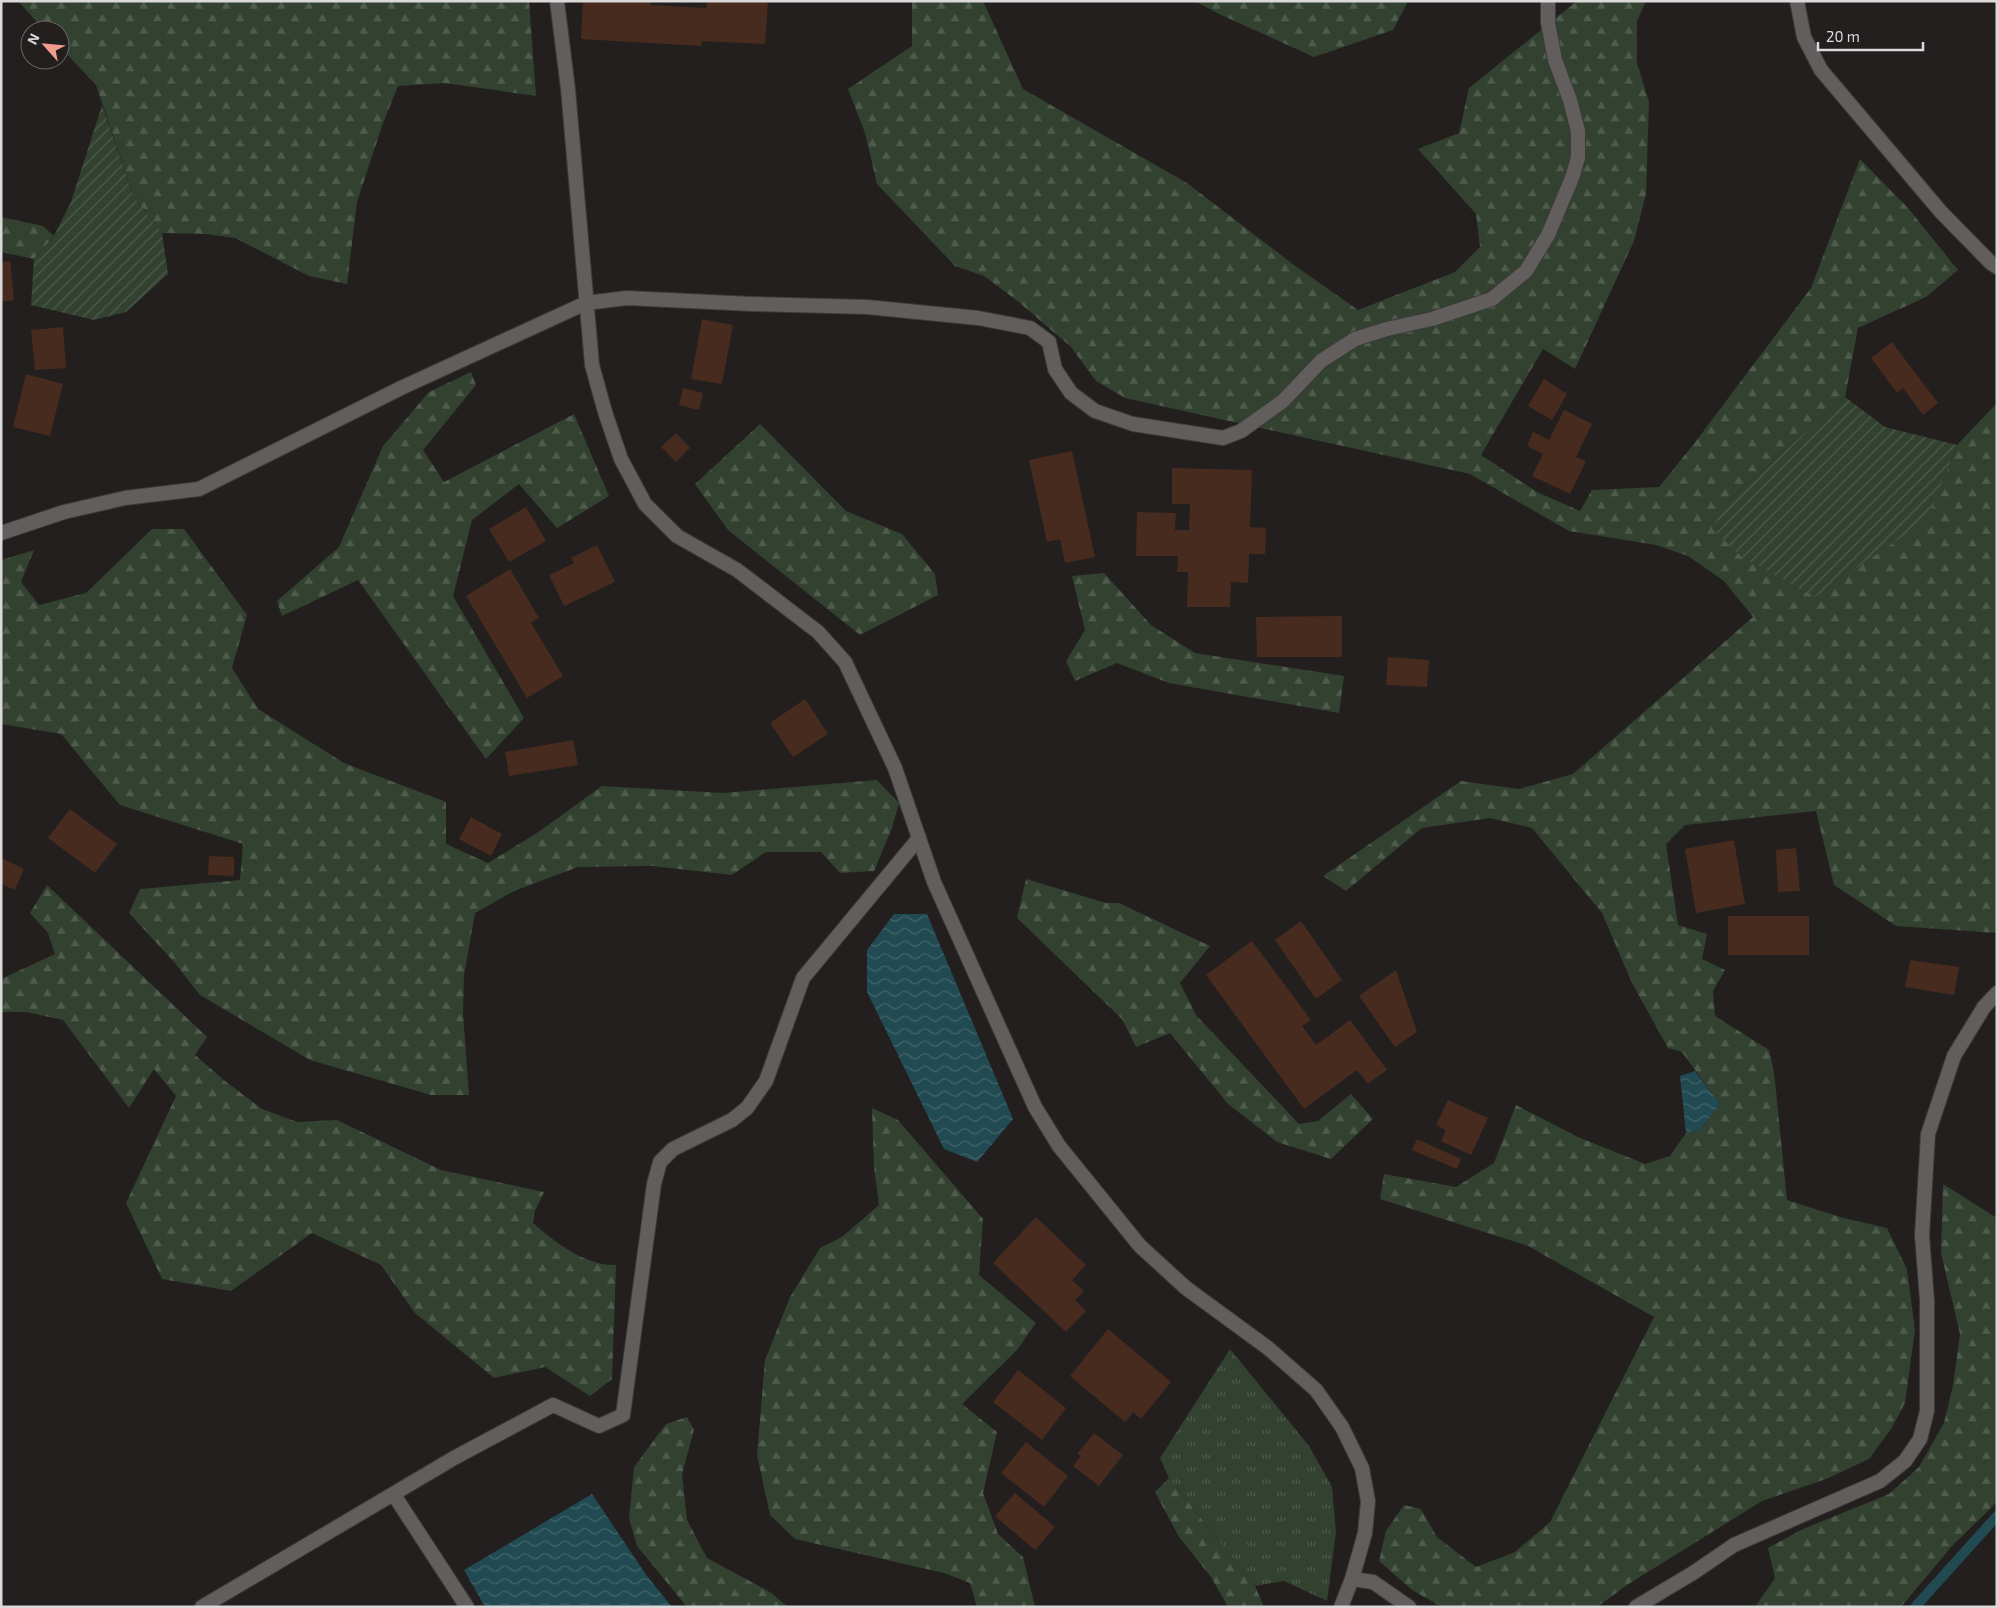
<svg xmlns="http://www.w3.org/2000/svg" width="1998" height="1608" font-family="'Exo 2',sans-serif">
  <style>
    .grass { fill: url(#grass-tufts) }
    .forest { fill: url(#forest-firs) }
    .garden { fill: url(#garden-furrows) }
    .water { fill: url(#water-waves) }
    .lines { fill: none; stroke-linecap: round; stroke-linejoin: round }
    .stream { stroke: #224a53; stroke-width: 10 }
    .building { fill: #482b1f }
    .service-casing { stroke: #3d3b3a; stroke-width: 16 }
    .minor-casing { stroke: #3d3b3a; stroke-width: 16 }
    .service { stroke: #615e5d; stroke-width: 14 }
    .minor { stroke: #615e5d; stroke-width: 14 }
  </style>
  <defs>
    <pattern id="grass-tufts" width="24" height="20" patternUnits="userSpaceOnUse" patternTransform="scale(1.25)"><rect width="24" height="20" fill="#324130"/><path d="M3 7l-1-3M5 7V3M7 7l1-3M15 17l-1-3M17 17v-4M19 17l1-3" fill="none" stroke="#4f5c4d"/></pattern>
    <pattern id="forest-firs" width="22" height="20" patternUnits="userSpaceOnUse" patternTransform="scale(1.25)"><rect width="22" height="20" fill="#324130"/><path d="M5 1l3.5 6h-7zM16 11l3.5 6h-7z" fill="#4f5c4d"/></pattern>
    <pattern id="garden-furrows" width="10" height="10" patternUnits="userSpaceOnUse" patternTransform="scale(1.25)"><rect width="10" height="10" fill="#324130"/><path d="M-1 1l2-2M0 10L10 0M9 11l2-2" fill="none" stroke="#4f5c4d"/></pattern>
    <pattern id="water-waves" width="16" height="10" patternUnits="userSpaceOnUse" patternTransform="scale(1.25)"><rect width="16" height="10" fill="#224a53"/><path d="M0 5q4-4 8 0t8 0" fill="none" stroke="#42646b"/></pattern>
  </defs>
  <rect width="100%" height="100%" fill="#221f1e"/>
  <path class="grass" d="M 1230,1349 L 1309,1446 L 1332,1487 L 1336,1532 L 1327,1601 L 1284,1581 L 1255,1586 L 1169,1478 L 1160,1458 Z"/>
  <g class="forest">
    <path d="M 18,1 L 529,1 L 536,96 L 445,83 L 398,86 L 383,123 L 357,202 L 347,284 L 309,276 L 235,238 L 206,234 L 162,233 L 134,197 L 96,85 L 60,47 L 60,30 L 44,30 Z"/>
    <path d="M 912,1 L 983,1 L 1023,89 L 1187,183 L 1294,265 L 1358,310 L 1455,272 L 1480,247 L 1476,214 L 1418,149 L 1459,133 L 1469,88 L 1577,1 L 1646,1 L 1637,21 L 1637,63 L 1649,102 L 1646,194 L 1634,241 L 1575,369 L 1543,349 L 1481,455 L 1537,492 L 1580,511 L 1592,490 L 1659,487 L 1693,445 L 1811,288 L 1860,159 L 1908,208 L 1958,270 L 1926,297 L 1858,328 L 1845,397 L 1725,504 L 1927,519 L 1957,445 L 1997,403 L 1997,933 L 1896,926 L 1834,885 L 1816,811 L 1685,825 L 1666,844 L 1678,925 L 1707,934 L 1702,959 L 1725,970 L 1713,991 L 1715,1016 L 1769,1050 L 1774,1072 L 1787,1200 L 1840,1217 L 1887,1228 L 1907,1269 L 1915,1330 L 1905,1403 L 1891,1429 L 1869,1459 L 1826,1479 L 1762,1501 L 1627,1585 L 1597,1607 L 1442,1607 L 1412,1590 L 1379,1561 L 1386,1531 L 1404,1505 L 1421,1509 L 1437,1537 L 1476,1567 L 1515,1552 L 1550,1522 L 1654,1317 L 1528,1246 L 1380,1199 L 1384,1174 L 1456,1187 L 1494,1163 L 1516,1105 L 1578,1137 L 1645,1164 L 1670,1156 L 1686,1133 L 1700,1130 L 1720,1104 L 1682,1052 L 1668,1048 L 1632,983 L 1602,913 L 1532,828 L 1490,818 L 1422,828 L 1346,891 L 1323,876 L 1461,781 L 1519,789 L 1573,774 L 1753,617 L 1724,581 L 1688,556 L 1656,545 L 1569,531 L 1470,474 L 1125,398 L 1096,381 L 1071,347 L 1020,303 L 984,276 L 955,266 L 877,184 L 865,133 L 848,89 L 912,46 Z"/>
    <path d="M 1195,1 L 1408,1 L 1393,30 L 1314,57 L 1219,14 Z"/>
    <path d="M 1,217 L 43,226 L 54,236 L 34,259 L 1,252 Z"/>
    <path d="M 471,372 L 476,385 L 423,450 L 444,482 L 574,414 L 609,496 L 557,528 L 519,484 L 472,520 L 453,596 L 524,718 L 486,759 L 358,580 L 282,616 L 277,601 L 339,547 L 383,446 L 429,392 Z"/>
    <path d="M 760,424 L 846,511 L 902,534 L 935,574 L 938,595 L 860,635 L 728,530 L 695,484 Z"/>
    <path d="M 152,529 L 184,529 L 247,615 L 232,668 L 258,709 L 344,763 L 446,802 L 446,844 L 488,863 L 537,833 L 602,786 L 723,793 L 877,780 L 899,803 L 892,828 L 874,871 L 840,873 L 821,852 L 766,852 L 732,875 L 652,866 L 578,867 L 514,891 L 475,913 L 464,975 L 463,1013 L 469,1095 L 431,1095 L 310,1060 L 200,995 L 174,962 L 129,913 L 140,889 L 240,880 L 243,844 L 120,805 L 61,734 L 1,724 L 1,560 L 34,550 L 21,582 L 39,605 L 86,593 Z"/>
    <path d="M 1104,573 L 1151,625 L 1195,653 L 1344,676 L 1339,713 L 1169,683 L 1117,663 L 1075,681 L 1066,661 L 1085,630 L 1072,576 Z"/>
    <path d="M 1026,879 L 1106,903 L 1119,903 L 1210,946 L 1180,983 L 1196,1015 L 1299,1124 L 1318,1121 L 1351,1094 L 1373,1119 L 1331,1159 L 1277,1142 L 1228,1104 L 1170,1033 L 1136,1047 L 1122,1019 L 1017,918 Z"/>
    <path d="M 47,885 L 207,1037 L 195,1055 L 225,1081 L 262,1109 L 297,1122 L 337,1120 L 441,1170 L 544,1192 L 535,1211 L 533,1223 C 555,1242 585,1266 616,1265 L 612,1379 L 590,1396 L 545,1367 L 494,1378 L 415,1313 L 381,1265 L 312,1233 L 231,1291 L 162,1279 L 126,1203 L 176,1096 L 154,1069 L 129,1108 L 63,1020 L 26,1012 L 1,1012 L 1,979 L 55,954 L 48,933 L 30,913 Z"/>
    <path d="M 872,1108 L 898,1120 L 983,1219 L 979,1275 L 1036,1323 L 1017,1350 L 962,1404 L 997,1432 L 983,1493 L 998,1534 L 1023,1557 L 1035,1607 L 977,1607 L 970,1583 L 944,1573 L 795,1539 L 770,1515 L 757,1455 L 765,1360 L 790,1297 L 820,1248 L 842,1237 L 879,1205 L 874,1168 Z"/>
    <path d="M 1943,1184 L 1997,1218 L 1997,1502 L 1952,1546 L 1901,1607 L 1755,1607 L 1775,1578 L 1768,1548 L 1803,1529 L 1889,1494 L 1919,1467 L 1944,1423 L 1953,1385 L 1960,1334 L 1941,1253 Z"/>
    <path d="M 687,1417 L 694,1430 L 682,1474 L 687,1520 L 707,1558 L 770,1592 L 788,1607 L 687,1607 L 637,1546 L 629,1518 L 634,1467 L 666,1424 Z"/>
    <path d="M 1169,1478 L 1255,1586 L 1264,1607 L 1228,1607 L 1211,1577 L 1179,1537 L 1155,1492 Z"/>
  </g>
  <g class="garden">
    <path d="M 102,105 L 134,197 L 162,233 L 168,274 L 126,312 L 94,320 L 31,305 L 34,259 L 54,236 L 71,202 Z"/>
    <path d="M 1845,397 L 1885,427 L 1957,445 L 1928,519 L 1815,597 L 1742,557 L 1712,529 L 1725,504 Z"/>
  </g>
  <g class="water">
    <path d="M 894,914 L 927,914 L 1013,1119 L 977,1162 L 944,1149 L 867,992 L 867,950 Z"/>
    <path d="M 1695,1071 L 1720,1104 L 1700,1130 L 1686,1133 L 1680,1076 Z"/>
    <path d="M 592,1494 L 647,1576 L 672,1607 L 485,1607 L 464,1570 Z"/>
  </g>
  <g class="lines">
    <path class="stream" d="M 1915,1607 L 1997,1516"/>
  </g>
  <g class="building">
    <path d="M 583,1 L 651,1 L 651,5 L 706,8 L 707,1 L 768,1 L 765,44 L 702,41 L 701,46 L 581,39 Z"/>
    <path d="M 10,261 L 14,300 L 1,302 L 1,262 Z"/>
    <path d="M 702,319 L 733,325 L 722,384 L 691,379 Z"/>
    <path d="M 63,327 L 66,368 L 35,370 L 31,330 Z"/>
    <path d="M 1892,342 L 1938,403 L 1923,415 L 1903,388 L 1897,393 L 1871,358 Z"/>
    <path d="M 26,374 L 63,384 L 50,436 L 13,427 Z"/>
    <path d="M 1544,379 L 1567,394 L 1552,420 L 1528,406 Z"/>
    <path d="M 683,388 L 703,393 L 699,410 L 679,405 Z"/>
    <path d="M 1564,410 L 1592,424 L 1576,457 L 1586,461 L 1570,494 L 1532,476 L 1543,454 L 1527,446 L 1533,432 L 1549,440 Z"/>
    <path d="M 676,433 L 690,448 L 676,462 L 661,447 Z"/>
    <path d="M 1072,451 L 1095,557 L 1065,563 L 1060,539 L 1047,542 L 1029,460 Z"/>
    <path d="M 1172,468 L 1252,470 L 1250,527 L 1266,528 L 1265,554 L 1249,554 L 1248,583 L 1231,582 L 1230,607 L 1187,607 L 1188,572 L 1177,572 L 1178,556 L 1136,556 L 1137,512 L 1176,513 L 1175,530 L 1189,530 L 1190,504 L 1172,504 Z"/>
    <path d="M 526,507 L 546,541 L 509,562 L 489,529 Z"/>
    <path d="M 597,545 L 615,582 L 564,606 L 549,575 L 574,563 L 571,558 Z"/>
    <path d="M 510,569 L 539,618 L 531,623 L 563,676 L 527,698 L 466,596 Z"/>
    <path d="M 1342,616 L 1342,657 L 1257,657 L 1256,617 Z"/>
    <path d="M 1388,657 L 1429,660 L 1427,687 L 1386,685 Z"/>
    <path d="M 805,699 L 828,734 L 793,757 L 770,723 Z"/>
    <path d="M 573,740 L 578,765 L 509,776 L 505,752 Z"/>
    <path d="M 70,809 L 117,844 L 95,873 L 48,838 Z"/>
    <path d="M 471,817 L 502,834 L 491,856 L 459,839 Z"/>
    <path d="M 1734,840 L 1745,904 L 1696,913 L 1685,849 Z"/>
    <path d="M 1796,848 L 1800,891 L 1778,892 L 1776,850 Z"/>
    <path d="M 209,856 L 234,857 L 234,876 L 208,875 Z"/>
    <path d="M 1,858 L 24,869 L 15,890 L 1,884 Z"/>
    <rect x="1728" y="916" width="81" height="39"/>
    <path d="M 1301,921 L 1342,980 L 1316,999 L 1275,940 Z"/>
    <path d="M 1252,941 L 1311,1020 L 1302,1026 L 1316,1045 L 1350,1020 L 1387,1070 L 1368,1084 L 1357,1070 L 1304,1109 L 1206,975 Z"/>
    <path d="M 1910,960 L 1959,967 L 1954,995 L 1905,987 Z"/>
    <path d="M 1396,970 L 1417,1032 L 1395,1047 L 1359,996 Z"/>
    <path d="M 1448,1100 L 1488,1118 L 1471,1155 L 1441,1141 L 1446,1130 L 1436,1125 Z"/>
    <path d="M 1417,1139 L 1461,1159 L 1457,1169 L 1412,1150 Z"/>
    <path d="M 1036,1217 L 1086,1265 L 1072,1280 L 1084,1291 L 1075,1300 L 1086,1311 L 1066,1332 L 993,1263 Z"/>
    <path d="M 1108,1329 L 1171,1382 L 1141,1419 L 1133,1412 L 1125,1422 L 1070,1376 Z"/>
    <path d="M 1018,1370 L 1066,1408 L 1042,1440 L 993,1402 Z"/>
    <path d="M 1094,1433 L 1123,1455 L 1099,1486 L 1073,1466 L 1081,1456 L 1077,1454 Z"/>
    <path d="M 1026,1442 L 1068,1476 L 1044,1507 L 1001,1473 Z"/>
    <path d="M 1015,1493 L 1055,1527 L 1035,1550 L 995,1516 Z"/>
  </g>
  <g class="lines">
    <g class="service-casing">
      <path id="service" d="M 394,1495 L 467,1607"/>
    </g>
    <g class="minor-casing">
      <g id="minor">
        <path d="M 557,1 L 568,89 L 592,365 L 605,412 L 621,459 L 645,504 L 677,536 L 737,570 L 818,632 L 845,662 L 895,768 L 934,882 L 1035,1107 L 1059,1146 L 1140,1246 L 1186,1288 L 1268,1348 L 1316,1390 L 1342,1427 L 1362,1468 L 1368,1501 L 1365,1533 L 1352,1579 L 1341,1607"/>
        <path d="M 1797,1 L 1804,37 L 1821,70 L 1941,212 L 1991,263 L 1997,267"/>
        <path d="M 1,533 L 64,512 L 125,498 L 199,489 L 401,388 L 586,303 L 627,298 L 752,304 L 867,307 L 978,318 L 1030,328 L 1049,342 L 1055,369 L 1071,393 L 1095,411 L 1133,424 L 1223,438 L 1241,431 L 1283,401 L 1321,361 L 1355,339 L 1387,329 L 1432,319 L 1492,299 L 1526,271 L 1548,235 L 1572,178 L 1578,158 L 1578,131 L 1570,100 L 1555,60 L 1548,23 L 1548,1"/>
        <path d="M 1352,1579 L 1373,1582 L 1409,1607"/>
        <path d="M 202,1607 L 454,1458 L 553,1405 L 599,1426 L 623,1415 L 654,1184 L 660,1162 L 673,1149 L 732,1120 L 747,1108 L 766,1081 L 803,978 L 919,838"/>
        <path d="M 1636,1607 L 1693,1573 L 1734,1545 L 1880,1481 L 1905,1461 L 1920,1439 L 1927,1411 L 1927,1300 L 1922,1235 L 1928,1134 L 1954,1056 L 1984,1007 L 1997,993"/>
      </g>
    </g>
    <use href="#service" class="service"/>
    <use href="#minor" class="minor"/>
  </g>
  <rect width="1998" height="1608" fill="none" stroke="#dbd9d9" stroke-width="5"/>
  <g transform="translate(45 45) rotate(297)"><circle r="24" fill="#221f1e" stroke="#6c6969"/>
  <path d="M0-4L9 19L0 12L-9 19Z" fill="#f59d8d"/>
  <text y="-8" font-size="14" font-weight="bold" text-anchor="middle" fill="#dbd9d9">N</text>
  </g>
  <path d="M1818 42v8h105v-8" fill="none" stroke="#dbd9d9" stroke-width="2.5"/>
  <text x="1826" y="42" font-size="15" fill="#dbd9d9" stroke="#221f1e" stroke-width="4" paint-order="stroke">20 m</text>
</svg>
